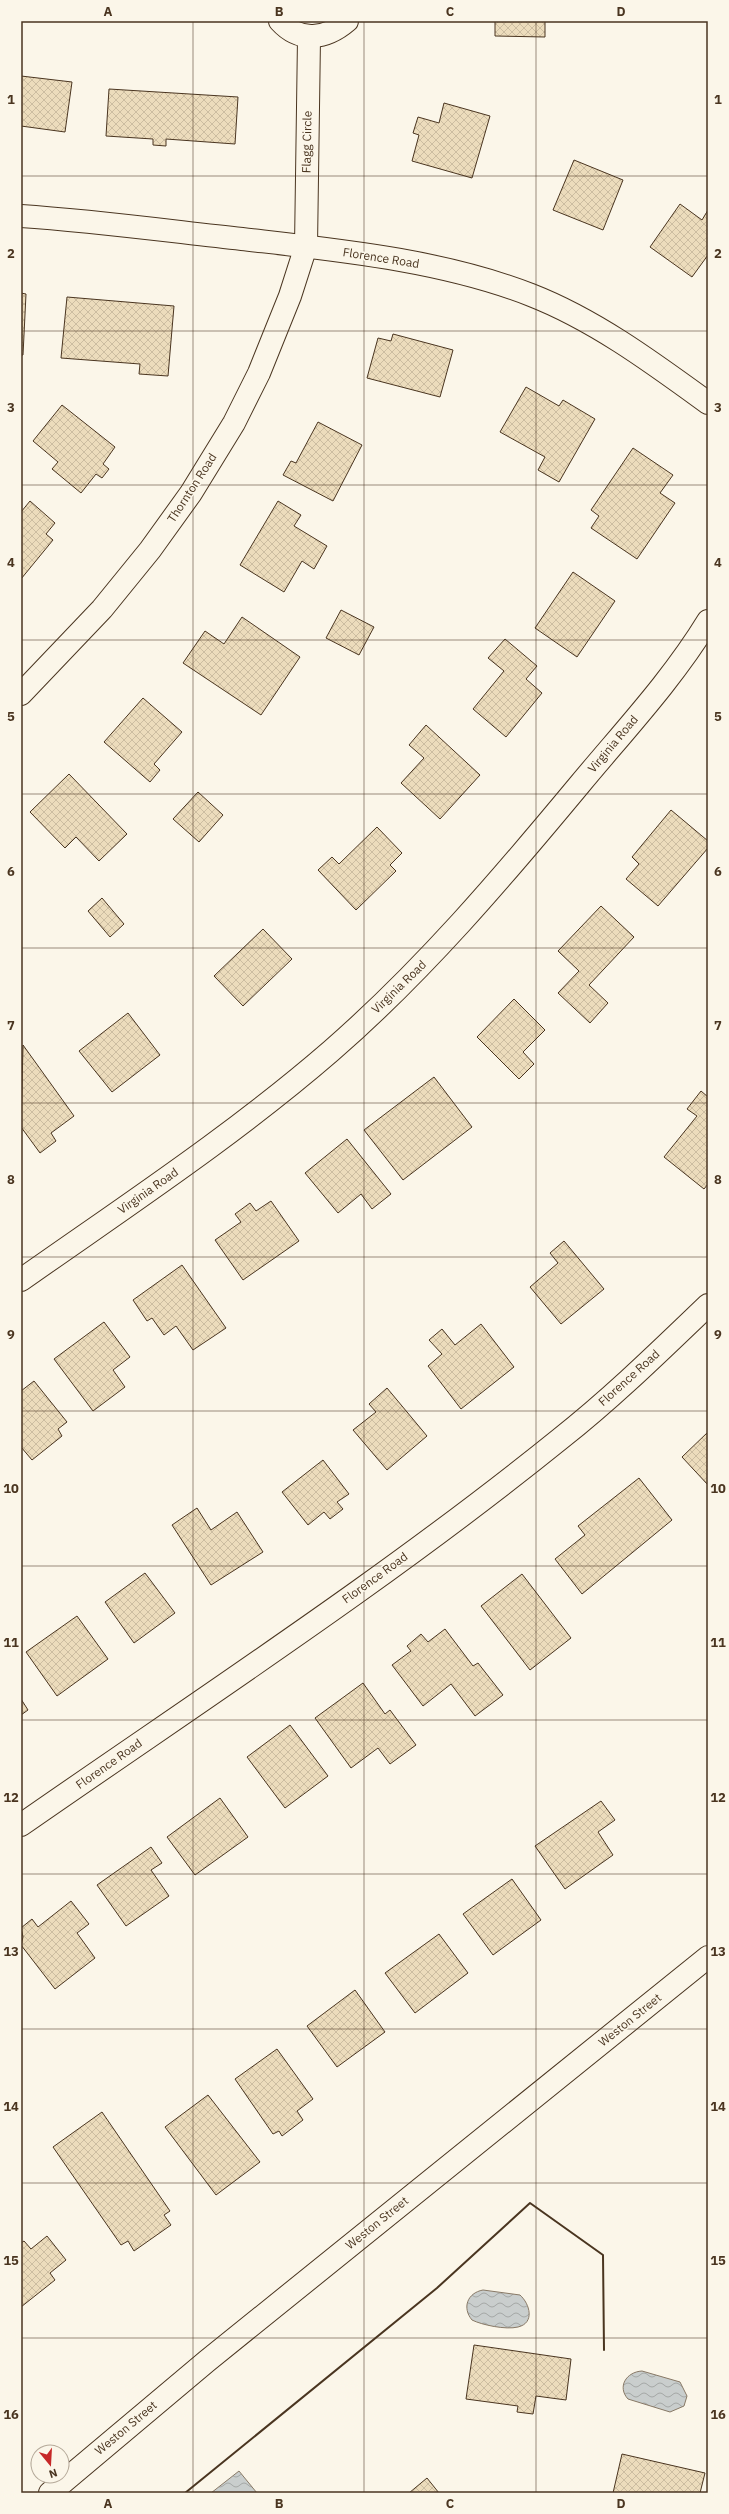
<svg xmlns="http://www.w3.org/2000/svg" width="729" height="2514" font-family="'IBM Plex Sans',sans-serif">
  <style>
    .water { fill: url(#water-waves); stroke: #887966 }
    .building { fill: url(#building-cross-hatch); stroke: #4a3520 }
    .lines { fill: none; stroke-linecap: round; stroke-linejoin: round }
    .minor-casing { stroke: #4a3520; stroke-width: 24 }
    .major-casing { stroke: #4a3520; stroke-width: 24 }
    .minor { stroke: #fbf6e9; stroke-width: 22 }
    .major { stroke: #fbf6e9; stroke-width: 22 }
    .wall { stroke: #4a3520; stroke-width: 2 }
    .grid { fill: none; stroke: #4a3520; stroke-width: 1; stroke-opacity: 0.55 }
    .labels { text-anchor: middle; stroke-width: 3; stroke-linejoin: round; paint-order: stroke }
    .street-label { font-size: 12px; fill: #4a3520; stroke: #fbf6e9 }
    .neatline { fill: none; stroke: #4a3520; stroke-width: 1.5 }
    .grid-label { font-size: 13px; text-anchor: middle; font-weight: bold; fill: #4a3520 }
  </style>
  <defs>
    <pattern id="water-waves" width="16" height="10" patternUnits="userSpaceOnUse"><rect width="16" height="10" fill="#c9cecd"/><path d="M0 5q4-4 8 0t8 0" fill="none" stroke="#a5a8a6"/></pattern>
    <pattern id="building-cross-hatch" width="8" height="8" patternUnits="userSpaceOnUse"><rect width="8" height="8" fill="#ecdcbc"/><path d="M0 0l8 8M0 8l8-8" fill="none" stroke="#ccbda1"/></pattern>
  </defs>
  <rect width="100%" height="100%" fill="#fbf6e9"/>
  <g class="water">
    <path d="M 483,2290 L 520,2295 C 530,2304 535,2323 518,2327 C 506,2330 482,2325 472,2320 C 462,2308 467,2293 483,2290 Z"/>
    <path d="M 642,2371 L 680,2382 L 687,2396 L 684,2406 L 670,2412 L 628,2399 C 617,2387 626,2372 642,2371 Z"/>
    <path d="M 239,2471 L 257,2493 L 211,2493 Z"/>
  </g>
  <g class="building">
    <path d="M 495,21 L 545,21 L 545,37 L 495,36 Z"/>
    <path d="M 21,76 L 72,82 L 65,132 L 21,126 Z"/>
    <path d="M 109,89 L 238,97 L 235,144 L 166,139 L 166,146 L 153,145 L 153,139 L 106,136 Z"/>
    <path d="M 444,103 L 490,116 L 472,178 L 412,161 L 419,135 L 413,133 L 418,117 L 439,123 Z"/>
    <path d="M 574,160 L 623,180 L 603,230 L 553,210 Z"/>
    <path d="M 680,204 L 702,220 L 708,210 L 708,255 L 692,277 L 650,247 Z"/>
    <path d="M 21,293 L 26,294 L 23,355 L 21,355 Z"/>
    <path d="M 67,297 L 174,306 L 168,376 L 139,374 L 140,364 L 61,358 Z"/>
    <path d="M 393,334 L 453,350 L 440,397 L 367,378 L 378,338 L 391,341 Z"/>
    <path d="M 526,387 L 559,406 L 563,400 L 595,419 L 559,482 L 538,470 L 545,457 L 500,432 Z"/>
    <path d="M 62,405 L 115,447 L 103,464 L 109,469 L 102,478 L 96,474 L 81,493 L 52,469 L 58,462 L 33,441 Z"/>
    <path d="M 318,422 L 362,445 L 333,501 L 283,475 L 291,461 L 296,463 Z"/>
    <path d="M 633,448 L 673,475 L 660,493 L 675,503 L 637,559 L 591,528 L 599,516 L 591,510 Z"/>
    <path d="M 30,501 L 55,523 L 46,534 L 53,540 L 21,579 L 21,512 Z"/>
    <path d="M 278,501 L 301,515 L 294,526 L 327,546 L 314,569 L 302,561 L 284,592 L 240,565 Z"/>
    <path d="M 573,572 L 615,601 L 577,657 L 535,628 Z"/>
    <path d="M 341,610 L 374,627 L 359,655 L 326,638 Z"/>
    <path d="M 242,617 L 300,657 L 261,715 L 183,663 L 205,631 L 224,644 Z"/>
    <path d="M 505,639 L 537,666 L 526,679 L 542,693 L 506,737 L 473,709 L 504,671 L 488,658 Z"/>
    <path d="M 143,698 L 182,732 L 154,764 L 160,770 L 150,782 L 104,742 Z"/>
    <path d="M 426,725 L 480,775 L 440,819 L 401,783 L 424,758 L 409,745 Z"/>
    <path d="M 69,774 L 127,834 L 99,861 L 76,837 L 65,848 L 30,812 Z"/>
    <path d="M 198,792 L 223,815 L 199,842 L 173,819 Z"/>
    <path d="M 671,810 L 708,841 L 708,848 L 658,906 L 626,879 L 639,864 L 632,857 Z"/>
    <path d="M 377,827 L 402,853 L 390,865 L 396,871 L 356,910 L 318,870 L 332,857 L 339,864 Z"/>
    <path d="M 102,898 L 124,924 L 110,937 L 88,911 Z"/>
    <path d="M 601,906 L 634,937 L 589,985 L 608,1003 L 590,1023 L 558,993 L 579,971 L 558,951 Z"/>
    <path d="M 263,929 L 292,959 L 243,1006 L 214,976 Z"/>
    <path d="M 514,999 L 545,1030 L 523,1052 L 534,1064 L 519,1079 L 477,1037 Z"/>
    <path d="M 128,1013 L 160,1055 L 112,1092 L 79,1051 Z"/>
    <path d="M 23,1045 L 74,1116 L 51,1133 L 56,1141 L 40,1153 L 21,1127 Z"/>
    <path d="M 434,1077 L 472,1127 L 403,1180 L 364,1130 Z"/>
    <path d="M 701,1091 L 708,1097 L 708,1184 L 704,1189 L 664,1157 L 697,1116 L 687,1109 Z"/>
    <path d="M 347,1139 L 391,1194 L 372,1209 L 361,1194 L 338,1213 L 305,1173 Z"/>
    <path d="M 271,1201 L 299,1241 L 243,1280 L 215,1240 L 241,1222 L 235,1214 L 250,1203 L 256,1211 Z"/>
    <path d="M 564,1241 L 604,1289 L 561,1324 L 530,1287 L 558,1263 L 550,1253 Z"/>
    <path d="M 182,1265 L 226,1328 L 193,1350 L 176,1326 L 164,1335 L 152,1318 L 147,1321 L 133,1300 Z"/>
    <path d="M 104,1322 L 130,1357 L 113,1370 L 125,1387 L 93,1411 L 54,1359 Z"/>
    <path d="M 481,1324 L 514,1367 L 461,1409 L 428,1366 L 442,1354 L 429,1340 L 442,1329 L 455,1345 Z"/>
    <path d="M 34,1381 L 67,1422 L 58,1429 L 62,1436 L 32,1460 L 21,1447 L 21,1391 Z"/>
    <path d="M 387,1388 L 427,1436 L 387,1470 L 353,1430 L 376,1412 L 369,1404 Z"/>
    <path d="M 708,1432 L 708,1485 L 682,1457 Z"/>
    <path d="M 323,1460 L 349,1494 L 337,1502 L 343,1509 L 330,1519 L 324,1512 L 308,1525 L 282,1492 Z"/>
    <path d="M 639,1478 L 672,1520 L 582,1594 L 555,1559 L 585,1535 L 578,1526 Z"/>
    <path d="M 197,1508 L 211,1530 L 237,1512 L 263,1552 L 211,1585 L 172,1525 Z"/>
    <path d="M 145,1573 L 175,1613 L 134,1643 L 105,1602 Z"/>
    <path d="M 522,1574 L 571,1638 L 530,1670 L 481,1606 Z"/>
    <path d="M 77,1616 L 108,1659 L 57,1696 L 26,1652 Z"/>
    <path d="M 445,1629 L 473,1666 L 478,1663 L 503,1695 L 475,1716 L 451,1684 L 423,1706 L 392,1665 L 411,1651 L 407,1646 L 421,1634 L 428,1642 Z"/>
    <path d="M 363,1683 L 385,1714 L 390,1710 L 416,1745 L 390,1764 L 378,1748 L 351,1768 L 315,1718 Z"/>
    <path d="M 21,1699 L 28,1710 L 21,1715 Z"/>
    <path d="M 290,1725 L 328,1776 L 285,1808 L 247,1757 Z"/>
    <path d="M 220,1798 L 248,1837 L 195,1875 L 167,1837 Z"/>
    <path d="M 601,1801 L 615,1820 L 598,1832 L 613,1855 L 565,1889 L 535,1846 Z"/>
    <path d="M 151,1847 L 162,1863 L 151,1870 L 169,1896 L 126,1926 L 97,1885 Z"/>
    <path d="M 512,1879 L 541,1920 L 493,1955 L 463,1914 Z"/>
    <path d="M 71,1901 L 89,1924 L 77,1933 L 95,1958 L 55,1989 L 21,1945 L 23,1937 L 21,1928 L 32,1919 L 38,1927 Z"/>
    <path d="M 439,1934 L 468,1973 L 415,2013 L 385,1973 Z"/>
    <path d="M 355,1990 L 385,2032 L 337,2067 L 307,2026 Z"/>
    <path d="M 277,2049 L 313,2099 L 297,2111 L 303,2120 L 282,2136 L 279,2131 L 273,2134 L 235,2079 Z"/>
    <path d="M 208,2095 L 260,2162 L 216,2195 L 165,2127 Z"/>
    <path d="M 102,2112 L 170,2211 L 164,2215 L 171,2225 L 134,2251 L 128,2241 L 121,2245 L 53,2147 Z"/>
    <path d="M 47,2236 L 66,2260 L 50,2273 L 55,2280 L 21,2307 L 21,2243 L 24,2241 L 31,2249 Z"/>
    <path d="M 474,2345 L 571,2359 L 566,2400 L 536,2396 L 533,2414 L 517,2412 L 518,2406 L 466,2399 Z"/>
    <path d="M 622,2454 L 705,2473 L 700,2493 L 613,2493 Z"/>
    <path d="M 427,2478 L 439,2493 L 409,2493 Z"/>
  </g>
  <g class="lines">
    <g class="minor-casing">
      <g id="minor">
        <path d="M 280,21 C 300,43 326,39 347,21"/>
        <path d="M 21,216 C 95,221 169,231 242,239 C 337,250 442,260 531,295 C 595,320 653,363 708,403"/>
        <path d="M 21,694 L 102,609 L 150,550 L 191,493 L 234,423 L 259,373 L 290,296 L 306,246 L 309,38"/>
        <path d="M 21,1280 C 126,1206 234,1135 331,1051 C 423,971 502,878 580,784 C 624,731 672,680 708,621"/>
        <path d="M 21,1825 C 202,1699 388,1578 560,1439 C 612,1398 660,1351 708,1305"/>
      </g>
    </g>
    <g class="major-casing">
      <path id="major" d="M 50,2493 L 207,2361 L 708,1957"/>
    </g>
    <use href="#minor" class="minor"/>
    <use href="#major" class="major"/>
    <path class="wall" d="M 185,2493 L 437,2288 L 530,2203 L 603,2255 L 604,2350"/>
  </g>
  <path class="grid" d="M 193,21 L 193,2493M 364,21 L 364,2493M 536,21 L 536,2493M 21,176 L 708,176M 21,331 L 708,331M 21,485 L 708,485M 21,640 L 708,640M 21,794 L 708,794M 21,948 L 708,948M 21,1103 L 708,1103M 21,1257 L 708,1257M 21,1411 L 708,1411M 21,1566 L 708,1566M 21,1720 L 708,1720M 21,1874 L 708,1874M 21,2029 L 708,2029M 21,2183 L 708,2183M 21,2338 L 708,2338"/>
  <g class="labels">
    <g class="street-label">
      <text transform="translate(307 142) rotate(-89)" y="4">Flagg Circle</text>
      <text transform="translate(381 258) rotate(9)" y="4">Florence Road</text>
      <text transform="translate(192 488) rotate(-57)" y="4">Thornton Road</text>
      <text transform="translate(613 744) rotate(-50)" y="4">Virginia Road</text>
      <text transform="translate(399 987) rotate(-44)" y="4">Virginia Road</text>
      <text transform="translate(148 1191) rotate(-35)" y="4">Virginia Road</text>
      <text transform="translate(629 1378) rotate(-42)" y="4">Florence Road</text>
      <text transform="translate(375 1578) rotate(-36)" y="4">Florence Road</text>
      <text transform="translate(109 1764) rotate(-35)" y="4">Florence Road</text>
      <text transform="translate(630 2020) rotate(-39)" y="4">Weston Street</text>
      <text transform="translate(377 2223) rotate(-39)" y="4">Weston Street</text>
      <text transform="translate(126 2428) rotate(-40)" y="4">Weston Street</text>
    </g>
  </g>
  <rect width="729" height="2514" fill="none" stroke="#fbf6e9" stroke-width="44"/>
  <g transform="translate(50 2464) rotate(162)"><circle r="19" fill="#fbf6e9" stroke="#b4a999"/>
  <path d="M0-3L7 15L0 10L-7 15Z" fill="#c62828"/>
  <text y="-6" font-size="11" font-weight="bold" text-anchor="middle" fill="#4a3520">N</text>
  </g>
  <rect x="22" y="22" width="685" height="2470" class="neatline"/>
  <g class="grid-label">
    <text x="108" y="16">A</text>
    <text x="279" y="16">B</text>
    <text x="450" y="16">C</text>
    <text x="621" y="16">D</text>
    <text x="11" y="104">1</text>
    <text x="718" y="104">1</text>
    <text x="11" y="258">2</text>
    <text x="718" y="258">2</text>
    <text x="11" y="412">3</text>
    <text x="718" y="412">3</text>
    <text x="11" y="567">4</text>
    <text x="718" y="567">4</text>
    <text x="11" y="721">5</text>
    <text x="718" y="721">5</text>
    <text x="11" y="876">6</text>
    <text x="718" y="876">6</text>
    <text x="11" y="1030">7</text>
    <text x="718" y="1030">7</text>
    <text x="11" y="1184">8</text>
    <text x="718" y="1184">8</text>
    <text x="11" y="1339">9</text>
    <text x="718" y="1339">9</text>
    <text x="11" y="1493">10</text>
    <text x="718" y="1493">10</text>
    <text x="11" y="1647">11</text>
    <text x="718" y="1647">11</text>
    <text x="11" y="1802">12</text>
    <text x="718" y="1802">12</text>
    <text x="11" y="1956">13</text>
    <text x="718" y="1956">13</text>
    <text x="11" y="2111">14</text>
    <text x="718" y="2111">14</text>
    <text x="11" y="2265">15</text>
    <text x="718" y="2265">15</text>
    <text x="11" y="2419">16</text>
    <text x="718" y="2419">16</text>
    <text x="108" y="2508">A</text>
    <text x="279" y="2508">B</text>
    <text x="450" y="2508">C</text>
    <text x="621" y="2508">D</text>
  </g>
</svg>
